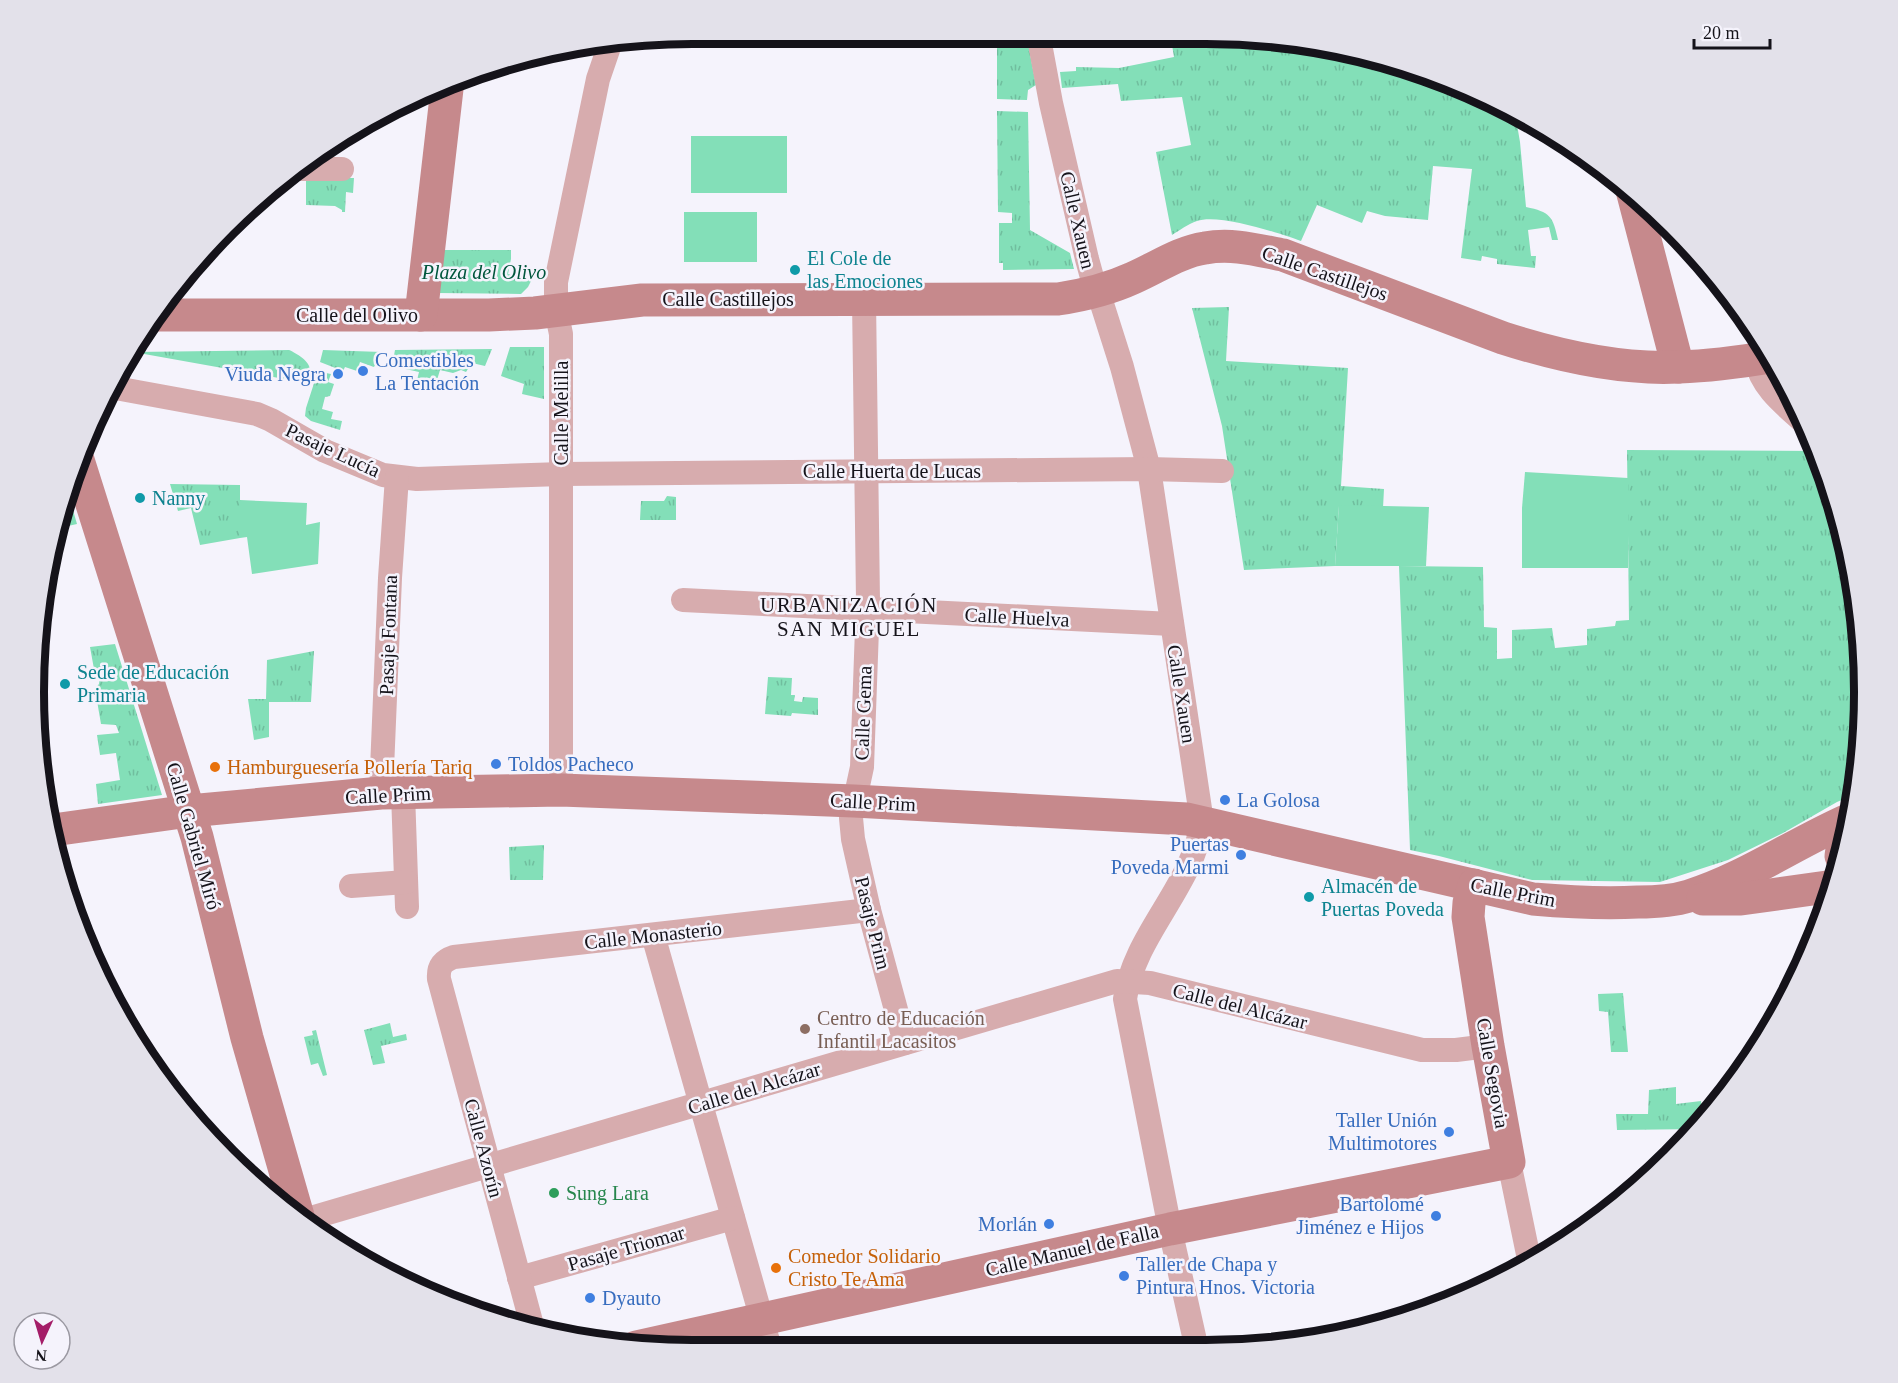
<svg xmlns="http://www.w3.org/2000/svg" width="1898" height="1383" font-family="'Times New Roman',serif">
  <style>
    .grass { fill: url(#grass-tufts) }
    .garden { fill: #83dfb8 }
    .lines { fill: none; stroke-linecap: round; stroke-linejoin: round }
    .street { stroke: #d7acae; stroke-width: 24 }
    .secondary { stroke: #c6898c; stroke-width: 33 }
    .culture-dot { fill: #0f9aa8; stroke: #f5f3fc; stroke-width: 2 }
    .shop-dot { fill: #3f7fe0; stroke: #f5f3fc; stroke-width: 2 }
    .food-dot { fill: #e8710a; stroke: #f5f3fc; stroke-width: 2 }
    .education-dot { fill: #8d6e63; stroke: #f5f3fc; stroke-width: 2 }
    .leisure-dot { fill: #2e9e5b; stroke: #f5f3fc; stroke-width: 2 }
    .labels { text-anchor: middle; stroke-width: 5; stroke-linejoin: round; paint-order: stroke }
    .street-label { font-size: 20px; fill: #15131a; stroke: #f5f3fc }
    .culture-label { font-size: 20px; fill: #0d838f; stroke: #f5f3fc; text-anchor: start }
    .park-label { font-size: 20px; font-style: italic; fill: #00563c; stroke: #f5f3fc }
    .shop-label { font-size: 20px; fill: #366cbe; stroke: #f5f3fc; text-anchor: start }
    .food-label { font-size: 20px; fill: #c56008; stroke: #f5f3fc; text-anchor: start }
    .education-label { font-size: 20px; fill: #785e54; stroke: #f5f3fc; text-anchor: start }
    .leisure-label { font-size: 20px; fill: #27864d; stroke: #f5f3fc; text-anchor: start }
    .neighbourhood-label { font-size: 21px; letter-spacing: 1.5px; fill: #15131a; stroke: #f5f3fc }
    .rim { fill: none; stroke: #15131a; stroke-width: 8 }
  </style>
  <defs>
    <pattern id="grass-tufts" width="24" height="20" patternUnits="userSpaceOnUse" patternTransform="scale(1.5)"><rect width="24" height="20" fill="#83dfb8"/><path d="M3 7l-1-3M5 7V3M7 7l1-3M15 17l-1-3M17 17v-4M19 17l1-3" fill="none" stroke="#70be9e"/></pattern>
  </defs>
  <rect width="100%" height="100%" fill="#f5f3fc"/>
  <g class="grass">
    <path d="M 997,33 L 1026,33 L 1036,85 L 1028,90 L 1027,100 L 997,99 Z"/>
    <path d="M 1170,33 L 1207,33 L 1377,55 L 1459,83 L 1515,113 L 1520,142 L 1526,207 C 1550,212 1553,216 1558,240 L 1552,240 L 1549,227 L 1528,230 L 1531,256 L 1536,256 L 1535,268 L 1497,264 L 1497,259 L 1482,256 L 1481,261 L 1461,258 L 1472,169 L 1433,166 L 1428,220 L 1385,216 L 1367,211 L 1362,223 L 1317,205 L 1301,241 C 1279,233 1218,213 1197,221 C 1188,224 1180,230 1172,235 L 1156,152 L 1191,145 L 1182,97 L 1121,101 L 1118,84 L 1062,88 L 1060,72 L 1076,71 L 1076,67 L 1119,68 L 1174,57 Z"/>
    <path d="M 997,111 L 1028,112 L 1030,230 L 1070,253 L 1074,269 L 1003,270 L 1003,263 L 999,263 L 999,223 L 1012,223 L 1012,213 L 998,212 Z"/>
    <path d="M 306,178 L 354,178 L 353,193 L 346,192 L 345,212 L 342,212 L 342,210 L 335,206 L 306,205 Z"/>
    <path d="M 442,250 L 511,250 L 511,259 L 508,274 L 532,279 L 528,287 L 521,294 L 437,293 Z"/>
    <path d="M 1229,307 L 1226,361 L 1348,368 L 1341,486 L 1384,489 L 1383,508 L 1339,506 L 1335,566 L 1244,570 L 1222,426 L 1192,308 Z"/>
    <path d="M 510,347 L 544,347 L 544,399 L 522,394 L 524,384 L 501,376 Z"/>
    <path d="M 492,349 L 485,366 L 472,363 L 466,372 L 461,370 L 453,373 L 440,370 L 434,390 L 416,384 L 419,372 L 392,366 L 395,350 Z"/>
    <path d="M 289,350 C 296,353 310,361 310,370 C 310,374 303,379 301,382 L 133,352 Z"/>
    <path d="M 323,350 L 382,352 L 374,367 L 360,362 L 357,371 L 345,367 L 343,371 L 320,362 Z"/>
    <path d="M 321,372 L 331,374 L 328,382 L 334,384 L 330,396 L 325,397 L 322,409 L 333,412 L 331,419 L 342,421 L 340,430 L 311,421 L 305,416 L 306,408 L 317,374 Z"/>
    <path d="M 1627,450 L 1816,451 L 1842,521 L 1864,648 L 1859,777 L 1856,794 L 1837,802 L 1783,833 L 1728,860 L 1660,882 L 1532,880 L 1439,856 L 1410,850 L 1399,566 L 1483,567 L 1484,627 L 1497,628 L 1497,659 L 1512,658 L 1512,630 L 1552,628 L 1555,648 L 1587,645 L 1587,629 L 1615,626 L 1616,621 L 1629,620 Z"/>
    <path d="M 170,484 L 240,485 L 240,538 L 200,545 L 191,508 L 178,511 Z"/>
    <path d="M 667,496 L 676,497 L 676,520 L 640,520 L 641,501 L 664,501 Z"/>
    <path d="M 115,644 L 162,795 L 98,804 L 96,784 L 120,780 L 116,753 L 100,755 L 97,735 L 119,733 L 116,725 L 101,724 L 95,689 L 99,684 L 100,677 L 94,669 L 90,647 Z"/>
    <path d="M 314,651 L 311,702 L 269,702 L 269,737 L 254,740 L 248,699 L 266,699 L 267,660 Z"/>
    <path d="M 768,677 L 792,678 L 791,695 L 795,695 L 794,701 L 802,702 L 803,697 L 818,698 L 818,715 L 792,713 L 791,716 L 765,714 Z"/>
    <path d="M 544,845 L 543,880 L 510,880 L 509,847 Z"/>
    <path d="M 1623,993 L 1628,1052 L 1611,1052 L 1608,1012 L 1599,1011 L 1598,994 Z"/>
    <path d="M 390,1023 L 393,1037 L 406,1034 L 407,1040 L 381,1046 L 385,1063 L 373,1065 L 364,1030 Z"/>
    <path d="M 316,1030 L 327,1075 L 323,1076 L 318,1063 L 311,1065 L 304,1037 L 313,1035 L 312,1031 Z"/>
    <path d="M 1676,1087 L 1676,1104 L 1701,1101 L 1703,1123 L 1698,1129 L 1617,1130 L 1616,1114 L 1648,1114 L 1649,1090 Z"/>
  </g>
  <g class="garden">
    <rect x="691" y="136" width="96" height="57"/>
    <rect x="684" y="212" width="73" height="50"/>
    <path d="M 1525,472 L 1628,478 L 1628,568 L 1522,568 L 1522,508 Z"/>
    <path d="M 67,490 L 77,524 L 59,528 L 57,517 Z"/>
    <path d="M 240,500 L 307,503 L 306,525 L 320,522 L 318,564 L 252,574 L 247,537 L 240,538 Z"/>
    <path d="M 1339,505 L 1429,507 L 1426,566 L 1335,566 Z"/>
  </g>
  <g class="lines">
    <g class="street">
      <path d="M 1038,33 L 1051,103 L 1087,259 L 1096,292 L 1102,304 L 1122,367 L 1149,469 L 1202,822 C 1193,887 1134,934 1125,999 L 1170,1229 L 1196,1345"/>
      <path d="M 297,169 L 342,169"/>
      <path d="M 864,299 L 868,601 L 862,767 L 851,818 L 853,839 L 869,910 L 905,1043"/>
      <path d="M 1756,360 C 1761,388 1786,406 1806,424"/>
      <path d="M 110,387 L 257,414 L 271,420 L 325,451 L 383,475 L 417,479 L 562,474 L 1149,469 L 1222,471"/>
      <path d="M 683,600 L 1172,624"/>
      <path d="M 561,790 L 561,334 L 556,310 L 556,282 L 598,79 L 610,44"/>
      <path d="M 381,793 L 390,578 L 397,477"/>
      <path d="M 403,793 L 407,907"/>
      <path d="M 351,886 L 406,882"/>
      <path d="M 653,935 L 770,1348"/>
      <path d="M 1509,1162 L 1529,1259"/>
      <path d="M 304,1220 L 1117,981 L 1150,983 L 1422,1050 L 1456,1050 L 1488,1046"/>
      <path d="M 519,1278 L 733,1218"/>
      <path d="M 533,1329 L 439,979 C 438,967 442,961 454,957 L 869,910"/>
    </g>
    <g class="secondary">
      <path d="M 1632,190 L 1678,367"/>
      <path d="M 158,315 L 489,315 L 535,313 L 642,300 L 1058,299 C 1085,295 1109,289 1133,278 C 1158,267 1179,252 1205,248 C 1232,243 1257,250 1283,255 L 1503,338 C 1559,356 1620,370 1679,367 C 1709,366 1740,362 1770,357"/>
      <path d="M 421,315 L 448,80"/>
      <path d="M 78,460 L 197,837 L 247,1038 L 298,1216"/>
      <path d="M 53,830 L 189,811 L 381,793 L 561,790 L 854,801 L 1187,819 L 1533,899 C 1568,902 1603,904 1638,902 C 1655,902 1673,901 1689,896 C 1746,878 1795,843 1850,819"/>
      <path d="M 1841,856 L 1843,842 L 1846,836"/>
      <path d="M 1703,899 L 1741,899 L 1834,886"/>
      <path d="M 636,1347 L 1170,1229 L 1509,1162 L 1488,1046 L 1468,917 L 1469,903 L 1474,885"/>
    </g>
  </g>
  <g class="culture-dot">
    <circle cx="795" cy="270" r="6"/>
    <circle cx="140" cy="498" r="6"/>
    <circle cx="65" cy="684" r="6"/>
    <circle cx="1309" cy="897" r="6"/>
  </g>
  <g class="shop-dot">
    <circle cx="363" cy="371" r="6"/>
    <circle cx="338" cy="374" r="6"/>
    <circle cx="496" cy="764" r="6"/>
    <circle cx="1225" cy="800" r="6"/>
    <circle cx="1241" cy="855" r="6"/>
    <circle cx="1449" cy="1132" r="6"/>
    <circle cx="1436" cy="1216" r="6"/>
    <circle cx="1049" cy="1224" r="6"/>
    <circle cx="1124" cy="1276" r="6"/>
    <circle cx="590" cy="1298" r="6"/>
  </g>
  <g class="food-dot">
    <circle cx="215" cy="767" r="6"/>
    <circle cx="776" cy="1268" r="6"/>
  </g>
  <circle class="education-dot" cx="805" cy="1029" r="6"/>
  <circle class="leisure-dot" cx="554" cy="1193" r="6"/>
  <g class="labels">
    <g class="street-label">
      <text transform="translate(1078 220) rotate(77)" y="7">Calle Xauen</text>
      <text transform="translate(1325 273) rotate(19)" y="7">Calle Castillejos</text>
      <text x="728" y="306">Calle Castillejos</text>
      <text x="357" y="322">Calle del Olivo</text>
      <text transform="translate(561 413) rotate(-90)" y="7">Calle Melilla</text>
      <text transform="translate(333 450) rotate(25)" y="7">Pasaje Lucía</text>
      <text x="892" y="478">Calle Huerta de Lucas</text>
      <text transform="translate(1017 617) rotate(3)" y="7">Calle Huelva</text>
      <text transform="translate(388 635) rotate(-88)" y="7">Pasaje Fontana</text>
      <text transform="translate(1182 694) rotate(81)" y="7">Calle Xauen</text>
      <text transform="translate(863 713) rotate(-88)" y="7">Calle Gema</text>
      <text transform="translate(388 795) rotate(-3)" y="7">Calle Prim</text>
      <text transform="translate(873 802) rotate(3)" y="7">Calle Prim</text>
      <text transform="translate(194 836) rotate(74)" y="7">Calle Gabriel Miró</text>
      <text transform="translate(1513 892) rotate(11)" y="7">Calle Prim</text>
      <text transform="translate(873 923) rotate(76)" y="7">Pasaje Prim</text>
      <text transform="translate(653 935) rotate(-6)" y="7">Calle Monasterio</text>
      <text transform="translate(1240 1006) rotate(14)" y="7">Calle del Alcázar</text>
      <text transform="translate(1493 1073) rotate(80)" y="7">Calle Segovia</text>
      <text transform="translate(754 1088) rotate(-17)" y="7">Calle del Alcázar</text>
      <text transform="translate(484 1148) rotate(75)" y="7">Calle Azorín</text>
      <text transform="translate(626 1248) rotate(-16)" y="7">Pasaje Triomar</text>
      <text transform="translate(1072 1250) rotate(-13)" y="7">Calle Manuel de Falla</text>
    </g>
    <g class="culture-label">
      <text x="807" y="265">El Cole de<tspan x="807" dy="23">las Emociones</tspan></text>
      <text x="152" y="505">Nanny</text>
      <text x="77" y="679">Sede de Educación<tspan x="77" dy="23">Primaria</tspan></text>
      <text x="1321" y="893">Almacén de<tspan x="1321" dy="23">Puertas Poveda</tspan></text>
    </g>
    <g class="park-label">
      <text x="484" y="279">Plaza del Olivo</text>
    </g>
    <g class="shop-label">
      <text x="375" y="367">Comestibles<tspan x="375" dy="23">La Tentación</tspan></text>
      <text x="326" y="381" text-anchor="end">Viuda Negra</text>
      <text x="508" y="771">Toldos Pacheco</text>
      <text x="1237" y="807">La Golosa</text>
      <text x="1229" y="851" text-anchor="end">Puertas<tspan x="1229" dy="23">Poveda Marmi</tspan></text>
      <text x="1437" y="1127" text-anchor="end">Taller Unión<tspan x="1437" dy="23">Multimotores</tspan></text>
      <text x="1424" y="1211" text-anchor="end">Bartolomé<tspan x="1424" dy="23">Jiménez e Hijos</tspan></text>
      <text x="1037" y="1231" text-anchor="end">Morlán</text>
      <text x="1136" y="1271">Taller de Chapa y<tspan x="1136" dy="23">Pintura Hnos. Victoria</tspan></text>
      <text x="602" y="1305">Dyauto</text>
    </g>
    <g class="food-label">
      <text x="227" y="774">Hamburguesería Pollería Tariq</text>
      <text x="788" y="1263">Comedor Solidario<tspan x="788" dy="23">Cristo Te Ama</tspan></text>
    </g>
    <g class="education-label">
      <text x="817" y="1025">Centro de Educación<tspan x="817" dy="23">Infantil Lacasitos</tspan></text>
    </g>
    <g class="leisure-label">
      <text x="566" y="1200">Sung Lara</text>
    </g>
    <g class="neighbourhood-label">
      <text x="849" y="612">URBANIZACIÓN<tspan x="849" dy="24">SAN MIGUEL</tspan></text>
    </g>
  </g>
  <path d="M0 0H1898V1383H0ZM692 44H1206A648 648 0 0 1 1854 692V692A648 648 0 0 1 1206 1340H692A648 648 0 0 1 44 692V692A648 648 0 0 1 692 44Z" fill="#e3e1ea" fill-rule="evenodd"/>
  <path class="rim" d="M692 44H1206A648 648 0 0 1 1854 692V692A648 648 0 0 1 1206 1340H692A648 648 0 0 1 44 692V692A648 648 0 0 1 692 44Z"/>
  <g transform="translate(42 1341) rotate(184)"><circle r="28" fill="#f5f3fc" stroke="#9b99a2" stroke-width="1.5"/>
  <path d="M0-4.5L10 22L0 15L-10 22Z" fill="#a41d68"/>
  <text y="-9" font-size="16" font-weight="bold" text-anchor="middle" fill="#15131a">N</text>
  </g>
  <path d="M1694 39v9h76v-9" fill="none" stroke="#15131a" stroke-width="3"/>
  <text x="1703" y="39" font-size="18" fill="#15131a" stroke="#f5f3fc" stroke-width="4.5" paint-order="stroke">20 m</text>
</svg>
